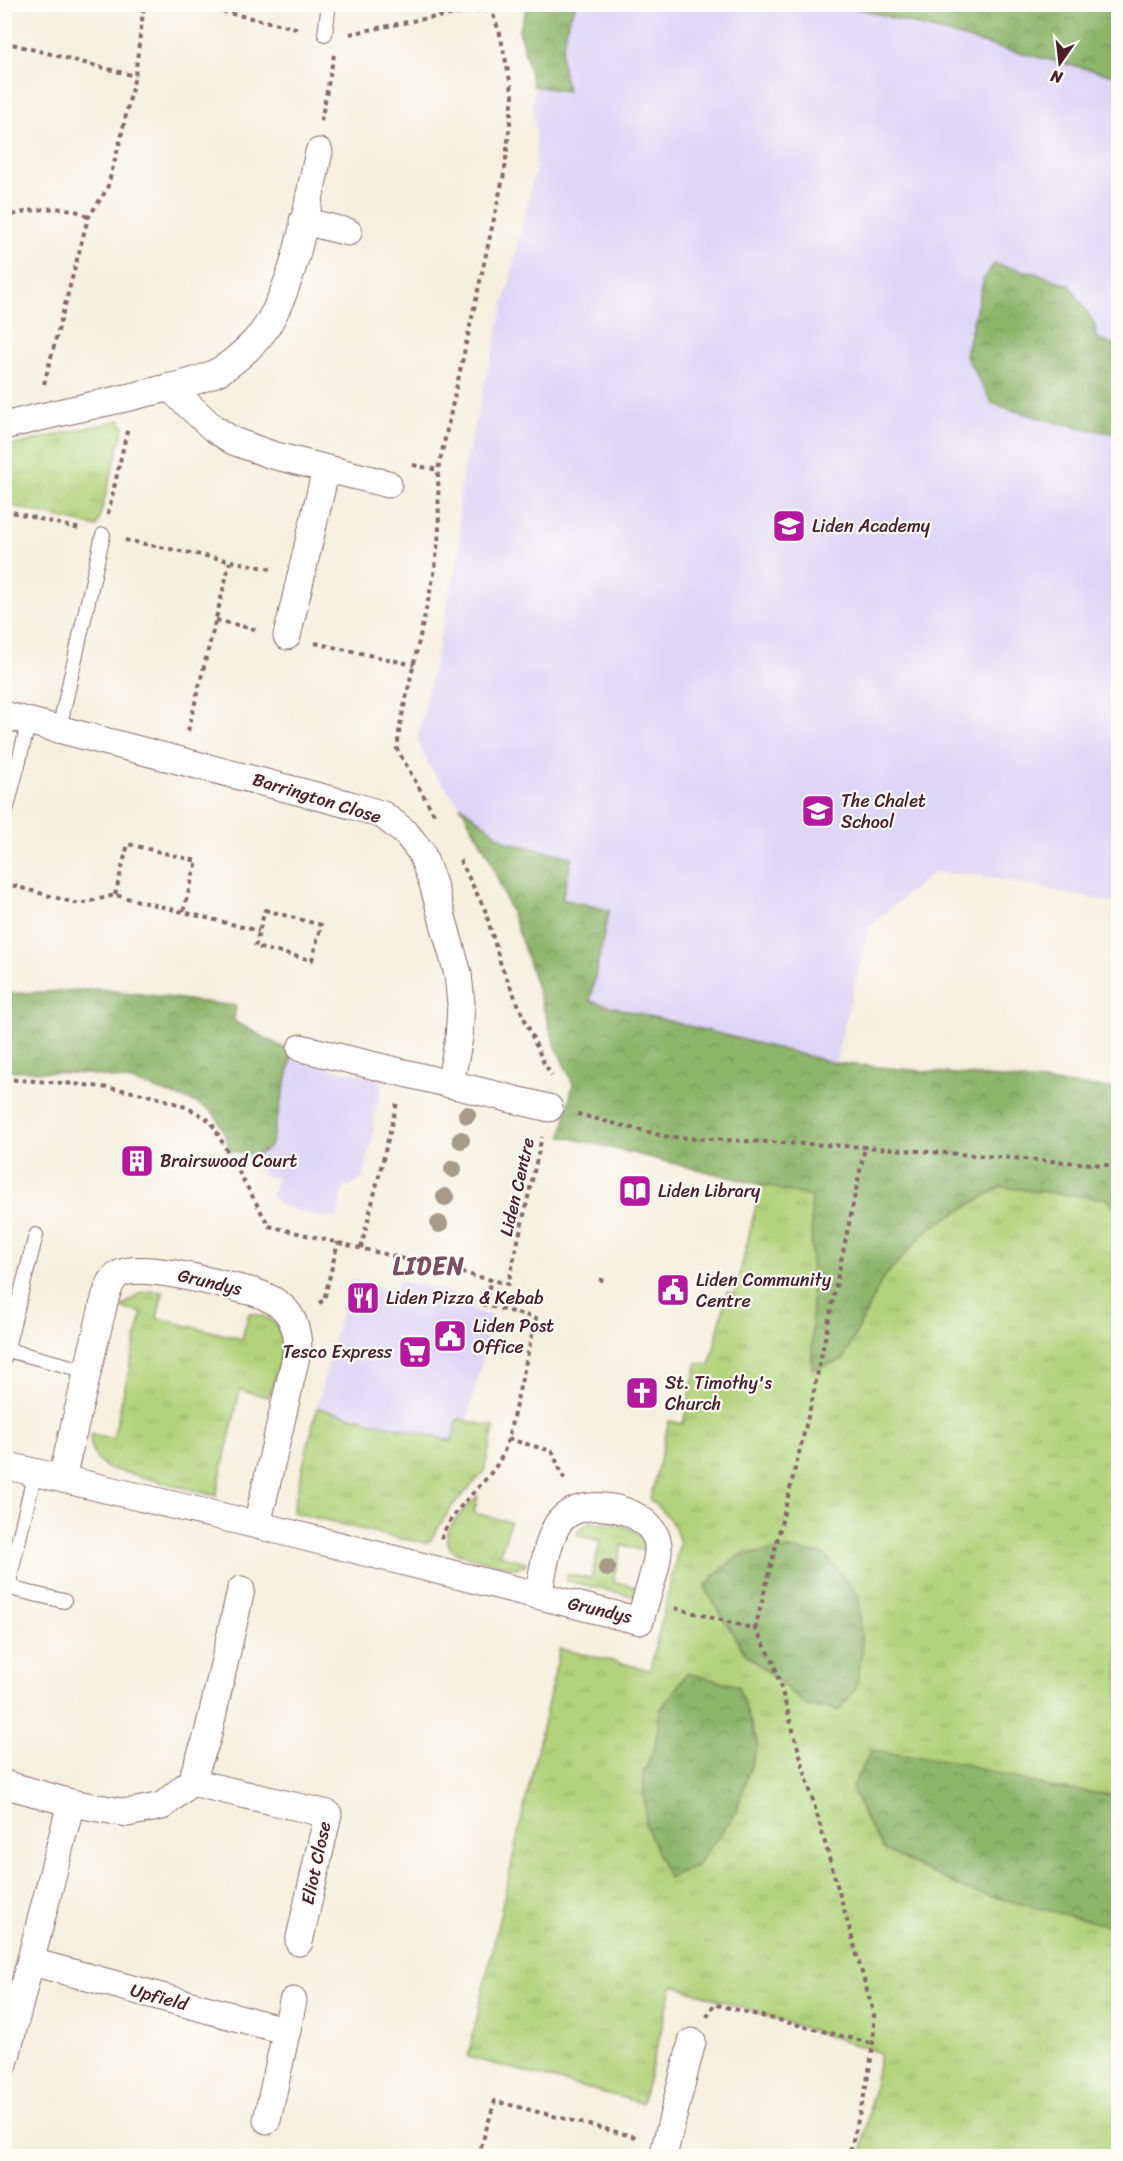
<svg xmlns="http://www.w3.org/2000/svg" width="1123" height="2161" font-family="Sriracha,sans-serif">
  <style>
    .built { fill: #ddd5f6 }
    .grass { fill: url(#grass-tufts); stroke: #7e7953; stroke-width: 1.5 }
    .forest { fill: url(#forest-crowns); stroke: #6c6a4b; stroke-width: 1.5 }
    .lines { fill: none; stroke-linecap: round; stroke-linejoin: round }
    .service-casing { stroke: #86686a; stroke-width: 16 }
    .minor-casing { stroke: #86686a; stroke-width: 29 }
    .path { stroke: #86686a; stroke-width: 4; stroke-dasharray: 4.5 4.5; stroke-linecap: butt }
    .service { stroke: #fff; stroke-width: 14 }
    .minor { stroke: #fff; stroke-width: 27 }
    .tree { fill: #a89b89 }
    .labels { text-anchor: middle; stroke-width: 4.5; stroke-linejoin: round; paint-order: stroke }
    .poi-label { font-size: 18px; fill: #4a1f2b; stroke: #fdfcf7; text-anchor: start }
    .street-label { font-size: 18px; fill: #4a1f2b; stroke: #fdfcf7 }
    .district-label { font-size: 24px; font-weight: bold; letter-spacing: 1.5px; fill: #7a4f64; stroke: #fdfcf7 }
  </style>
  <defs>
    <pattern id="grass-tufts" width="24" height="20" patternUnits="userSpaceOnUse" patternTransform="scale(1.5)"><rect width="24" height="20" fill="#b2d37b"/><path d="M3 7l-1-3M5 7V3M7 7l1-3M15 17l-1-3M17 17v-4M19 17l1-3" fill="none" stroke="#9bb56a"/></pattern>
    <pattern id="forest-crowns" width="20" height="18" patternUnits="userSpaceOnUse" patternTransform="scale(1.5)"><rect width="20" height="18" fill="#8db56b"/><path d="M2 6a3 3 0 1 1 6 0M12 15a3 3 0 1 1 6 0" fill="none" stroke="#759358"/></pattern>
  </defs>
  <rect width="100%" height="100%" fill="#fdfcf7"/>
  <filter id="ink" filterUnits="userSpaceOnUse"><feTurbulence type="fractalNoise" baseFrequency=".0167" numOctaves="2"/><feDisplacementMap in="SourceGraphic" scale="12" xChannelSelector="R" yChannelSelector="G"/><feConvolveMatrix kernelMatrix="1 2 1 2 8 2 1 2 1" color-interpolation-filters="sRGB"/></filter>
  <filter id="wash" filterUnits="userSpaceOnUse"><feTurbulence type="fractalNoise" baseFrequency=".008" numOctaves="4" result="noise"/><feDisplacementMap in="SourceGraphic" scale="24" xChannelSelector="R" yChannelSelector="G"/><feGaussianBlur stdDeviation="1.35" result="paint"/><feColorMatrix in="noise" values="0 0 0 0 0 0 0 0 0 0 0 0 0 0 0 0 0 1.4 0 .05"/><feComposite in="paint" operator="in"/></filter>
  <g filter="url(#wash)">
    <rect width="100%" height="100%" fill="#f5f0de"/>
    <g class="built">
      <path d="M 1063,4 L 1118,12 L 1118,904 L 974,874 L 932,873 L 869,927 L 835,1063 L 589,1001 L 562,899 L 572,857 L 507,842 L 460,805 L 429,767 L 417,740 L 460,550 L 459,503 L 463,472 L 505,300 L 536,166 L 533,86 L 519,30 L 528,5 Z"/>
      <path d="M 291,1059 L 384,1080 L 372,1126 L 375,1127 L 363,1178 L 349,1187 L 344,1186 L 337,1219 L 325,1216 L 324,1218 L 279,1205 L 272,1195 L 276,1178 L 264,1175 L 259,1167 L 261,1158 L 256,1156 L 270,1147 Z"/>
      <path d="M 349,1280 L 395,1291 L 398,1280 L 475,1299 L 472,1311 L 493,1316 L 467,1421 L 458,1419 L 453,1441 L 317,1408 Z"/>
    </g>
    <g class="grass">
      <path d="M 120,420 L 124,427 L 97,527 L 5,504 L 5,447 Z"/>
      <path d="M 768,1156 L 1118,1184 L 1118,2156 L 861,2156 L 880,2053 L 673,1985 L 642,2103 L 468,2057 L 560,1649 L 650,1670 L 680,1542 C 674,1523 666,1512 650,1500 L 669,1421 L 683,1424 L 697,1363 L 710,1365 L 727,1292 L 735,1294 Z"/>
      <path d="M 152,1291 L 163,1292 L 157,1318 L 242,1339 L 249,1313 C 254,1314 262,1315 267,1318 C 296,1332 275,1374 269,1397 L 240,1390 L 216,1496 L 108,1468 C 95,1460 89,1449 91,1434 L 113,1439 L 142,1313 L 121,1308 L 140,1293 Z"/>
      <path d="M 317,1408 L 452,1441 L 458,1419 L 494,1427 L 484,1472 L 452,1506 L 430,1541 L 424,1542 L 401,1539 L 292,1512 Z"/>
      <path d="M 478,1496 L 474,1513 L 510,1522 L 500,1555 L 526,1562 L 525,1566 L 515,1568 L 458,1554 L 450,1548 C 449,1545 447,1542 447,1539 C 447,1524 468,1505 478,1496 Z"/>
      <path d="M 592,1521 C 610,1521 647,1527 645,1551 L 622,1545 L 613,1581 L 635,1587 L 633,1596 L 567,1581 L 567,1574 L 591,1579 L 600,1541 L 577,1535 L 579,1529 Z"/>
    </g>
    <g class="forest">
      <path d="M 1063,4 L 1118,12 L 1118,74 L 1108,74 L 1004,49 L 860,9 L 822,5 Z"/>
      <path d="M 528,5 L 576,5 L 568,21 L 561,57 L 567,91 L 533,86 L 519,30 Z"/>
      <path d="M 994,264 L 1035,273 L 1070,285 L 1095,325 L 1096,338 L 1118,345 L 1118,434 C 1075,428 1034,418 992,403 L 965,355 L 984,278 Z"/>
      <path d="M 460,805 L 507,842 L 572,857 L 562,899 L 609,910 L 590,1001 L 835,1063 L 1118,1089 L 1118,1210 L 1107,1199 L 1000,1187 L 929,1229 L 883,1278 L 843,1360 L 812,1369 L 811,1197 L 562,1136 L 573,1084 L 555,1044 L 518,930 L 489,857 Z"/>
      <path d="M 99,989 L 236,1006 L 234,1021 L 293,1053 L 270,1147 L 256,1156 L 231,1151 L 218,1119 L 211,1111 L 197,1103 L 132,1081 L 87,1074 L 5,1070 L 5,994 Z"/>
      <path d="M 789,1549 L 825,1555 L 859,1596 L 862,1652 L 856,1689 L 839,1710 L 807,1706 L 744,1652 L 705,1588 L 715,1574 L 740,1555 Z"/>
      <path d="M 687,1673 L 738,1686 L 758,1744 L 735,1815 L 696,1866 L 668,1878 L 646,1826 L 643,1774 L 655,1747 L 660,1710 Z"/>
      <path d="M 871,1751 L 953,1761 L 1049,1787 L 1118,1796 L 1118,1936 L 1114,1927 L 966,1890 L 883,1849 L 864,1817 L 852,1787 Z"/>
    </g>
  </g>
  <g filter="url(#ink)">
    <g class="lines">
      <g class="service-casing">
        <g id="service">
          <path d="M 325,34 L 329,4"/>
          <path d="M 59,729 L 103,535"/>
          <path d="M 4,819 L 29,721"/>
          <path d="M 7,1350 L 87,1371"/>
          <path d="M 4,1359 L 36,1235"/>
          <path d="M 35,1472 L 10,1576 L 12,1584 L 17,1590 L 64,1601"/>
          <path d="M 4,1598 L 10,1576"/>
        </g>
      </g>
      <g class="minor-casing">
        <g id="minor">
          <path d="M 303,221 L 348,232"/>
          <path d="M 169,387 L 213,428 L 233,441 L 272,455 L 388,484"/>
          <path d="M 4,426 C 53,413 102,404 151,392 C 171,387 194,383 213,374 C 230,367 257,342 267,326 C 298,275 306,209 319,152"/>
          <path d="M 287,636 L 326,469"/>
          <path d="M 4,715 L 351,805 L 383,815 L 406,833 L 421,852 L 433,884 L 458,974 L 461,1004 L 459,1038 L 450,1084"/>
          <path d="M 301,1048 L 549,1108"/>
          <path d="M 4,1465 L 257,1525 L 640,1621 C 644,1603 660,1562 658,1545 C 653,1508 583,1493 560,1521 C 547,1537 543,1575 538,1595"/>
          <path d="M 62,1478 L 105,1298 C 108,1289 111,1279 119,1274 C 143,1261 226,1286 254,1292 C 284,1302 297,1316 298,1348 L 257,1525"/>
          <path d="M 191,1782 L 328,1814 L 299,1942"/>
          <path d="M 4,1784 L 71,1803 L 127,1813 L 162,1806 L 191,1782 L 207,1738 L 241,1590"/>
          <path d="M 32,1962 L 287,2031"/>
          <path d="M 4,2064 L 71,1803"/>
          <path d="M 267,2120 L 293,2001"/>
          <path d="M 663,2156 L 692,2042"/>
        </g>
      </g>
      <g class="path">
        <path d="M 187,4 L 301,29"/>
        <path d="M 350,34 L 417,20 L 491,9"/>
        <path d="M 4,42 L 135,76"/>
        <path d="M 321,121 L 334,55"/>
        <path d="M 4,217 C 26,211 71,201 88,218"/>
        <path d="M 44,384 L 88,218 L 107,189 L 120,141 L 135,76 L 144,4"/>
        <path d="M 413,465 L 438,470"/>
        <path d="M 4,510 L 80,529"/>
        <path d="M 108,514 L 128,427"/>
        <path d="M 125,540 L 271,569"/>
        <path d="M 216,620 L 258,630"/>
        <path d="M 315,643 L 414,665"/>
        <path d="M 188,731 L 230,562"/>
        <path d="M 434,814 L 397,749 L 400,725 L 434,574 L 439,533 L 438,470 L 505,169 L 513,95 L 500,34 L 491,9 L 491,4"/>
        <path d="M 460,860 L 485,910 L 501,965 L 543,1061 L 552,1076"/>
        <path d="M 4,883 L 75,903 L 83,903 L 115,895 L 259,931"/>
        <path d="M 115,895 L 128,844 L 197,861 L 183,912"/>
        <path d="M 265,910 L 321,925 L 312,960 L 255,947 Z"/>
        <path d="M 4,1079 C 61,1083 166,1086 211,1122 L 269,1226 L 508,1284 L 542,1137"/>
        <path d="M 577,1114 L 668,1137 L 865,1147 L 1118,1166"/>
        <path d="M 361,1248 L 397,1103"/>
        <path d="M 599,1279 L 604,1281"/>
        <path d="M 319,1303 L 324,1300 L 338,1242"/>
        <path d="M 508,1439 L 552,1451 L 566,1483"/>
        <path d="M 441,1539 C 452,1509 476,1493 494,1469 C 501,1460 505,1450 508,1439 L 536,1318 L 485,1305 L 491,1279"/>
        <path d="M 675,1608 L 755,1629 L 773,1660 L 874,2015 C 875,2063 860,2110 849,2156"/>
        <path d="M 755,1629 L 811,1405 L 865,1147"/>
        <path d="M 707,2017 L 714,2004 L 874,2044"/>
        <path d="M 264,2150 L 263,2154 L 273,2156"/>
        <path d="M 478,2156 L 495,2101 L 636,2137"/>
      </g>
      <use href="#service" class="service"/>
      <use href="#minor" class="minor"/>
    </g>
    <g class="tree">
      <circle cx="467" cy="1115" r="9"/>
      <circle cx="461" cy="1140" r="9"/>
      <circle cx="453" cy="1169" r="9"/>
      <circle cx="445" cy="1197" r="9"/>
      <circle cx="439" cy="1224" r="9"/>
      <circle cx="607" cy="1568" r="9"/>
    </g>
  </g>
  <defs>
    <g id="school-square" transform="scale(1.725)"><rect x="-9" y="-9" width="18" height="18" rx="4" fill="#b5179e" stroke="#fdfcf7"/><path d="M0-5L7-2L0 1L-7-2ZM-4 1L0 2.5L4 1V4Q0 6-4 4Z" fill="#fff"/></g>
    <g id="building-square" transform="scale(1.725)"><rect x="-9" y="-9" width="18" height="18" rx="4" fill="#b5179e" stroke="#fdfcf7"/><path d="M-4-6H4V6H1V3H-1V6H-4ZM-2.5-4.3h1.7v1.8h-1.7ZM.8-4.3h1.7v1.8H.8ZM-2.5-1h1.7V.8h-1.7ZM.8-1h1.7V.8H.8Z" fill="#fff"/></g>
    <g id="library-square" transform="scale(1.725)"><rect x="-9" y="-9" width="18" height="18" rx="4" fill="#b5179e" stroke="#fdfcf7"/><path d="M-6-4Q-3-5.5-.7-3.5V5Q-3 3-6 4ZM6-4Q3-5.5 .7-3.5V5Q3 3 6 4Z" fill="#fff"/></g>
    <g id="civic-square" transform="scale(1.725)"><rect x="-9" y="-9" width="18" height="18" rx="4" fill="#b5179e" stroke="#fdfcf7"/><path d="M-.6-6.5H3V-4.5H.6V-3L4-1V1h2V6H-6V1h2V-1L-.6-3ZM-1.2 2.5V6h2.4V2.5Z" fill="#fff"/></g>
    <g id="restaurant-square" transform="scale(1.725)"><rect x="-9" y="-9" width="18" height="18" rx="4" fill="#b5179e" stroke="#fdfcf7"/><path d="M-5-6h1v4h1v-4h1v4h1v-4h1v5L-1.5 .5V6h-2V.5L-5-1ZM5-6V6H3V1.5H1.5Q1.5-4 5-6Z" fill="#fff"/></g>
    <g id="supermarket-square" transform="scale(1.725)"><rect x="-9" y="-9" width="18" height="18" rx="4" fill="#b5179e" stroke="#fdfcf7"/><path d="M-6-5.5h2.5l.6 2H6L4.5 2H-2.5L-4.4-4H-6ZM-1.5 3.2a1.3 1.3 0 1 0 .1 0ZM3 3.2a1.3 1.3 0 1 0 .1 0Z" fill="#fff"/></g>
    <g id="church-square" transform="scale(1.725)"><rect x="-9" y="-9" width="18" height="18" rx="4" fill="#b5179e" stroke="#fdfcf7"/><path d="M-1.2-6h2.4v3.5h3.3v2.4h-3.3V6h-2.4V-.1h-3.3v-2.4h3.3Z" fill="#fff"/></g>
  </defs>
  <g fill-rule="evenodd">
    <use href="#school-square" x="789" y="526"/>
    <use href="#school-square" x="818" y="811"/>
    <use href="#building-square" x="137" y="1161"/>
    <use href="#library-square" x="635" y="1191"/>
    <use href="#civic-square" x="673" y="1290"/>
    <use href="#restaurant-square" x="363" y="1298"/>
    <use href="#civic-square" x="450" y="1336"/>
    <use href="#supermarket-square" x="415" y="1352"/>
    <use href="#church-square" x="642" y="1393"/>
  </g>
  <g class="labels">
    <g class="poi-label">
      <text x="812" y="532">Liden Academy</text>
      <text x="841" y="807">The Chalet<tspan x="841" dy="21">School</tspan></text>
      <text x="160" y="1167">Brairswood Court</text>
      <text x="658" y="1197">Liden Library</text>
      <text x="696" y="1286">Liden Community<tspan x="696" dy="21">Centre</tspan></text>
      <text x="386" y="1304">Liden Pizza &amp; Kebab</text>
      <text x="473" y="1332">Liden Post<tspan x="473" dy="21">Office</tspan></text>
      <text x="392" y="1358" text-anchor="end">Tesco Express</text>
      <text x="665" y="1389">St. Timothy's<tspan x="665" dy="21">Church</tspan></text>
    </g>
    <g class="street-label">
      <text transform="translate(317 798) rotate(17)" y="6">Barrington Close</text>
      <text transform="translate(517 1187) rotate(-77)" y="6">Liden Centre</text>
      <text transform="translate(210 1282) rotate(13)" y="6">Grundys</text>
      <text transform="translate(600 1610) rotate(13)" y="6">Grundys</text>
      <text transform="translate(316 1863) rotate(-78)" y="6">Eliot Close</text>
      <text transform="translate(159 1997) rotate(15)" y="6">Upfield</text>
    </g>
    <g class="district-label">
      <text x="429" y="1274">LIDEN</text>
    </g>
  </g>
  <rect width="1123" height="2161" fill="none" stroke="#fdfcf7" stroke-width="24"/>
  <g transform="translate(1060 63) rotate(194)" stroke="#fdfcf7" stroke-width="4.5" paint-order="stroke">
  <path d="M0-4.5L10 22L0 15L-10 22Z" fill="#4a1f2b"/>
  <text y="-9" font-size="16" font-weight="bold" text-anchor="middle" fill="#4a1f2b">N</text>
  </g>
</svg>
